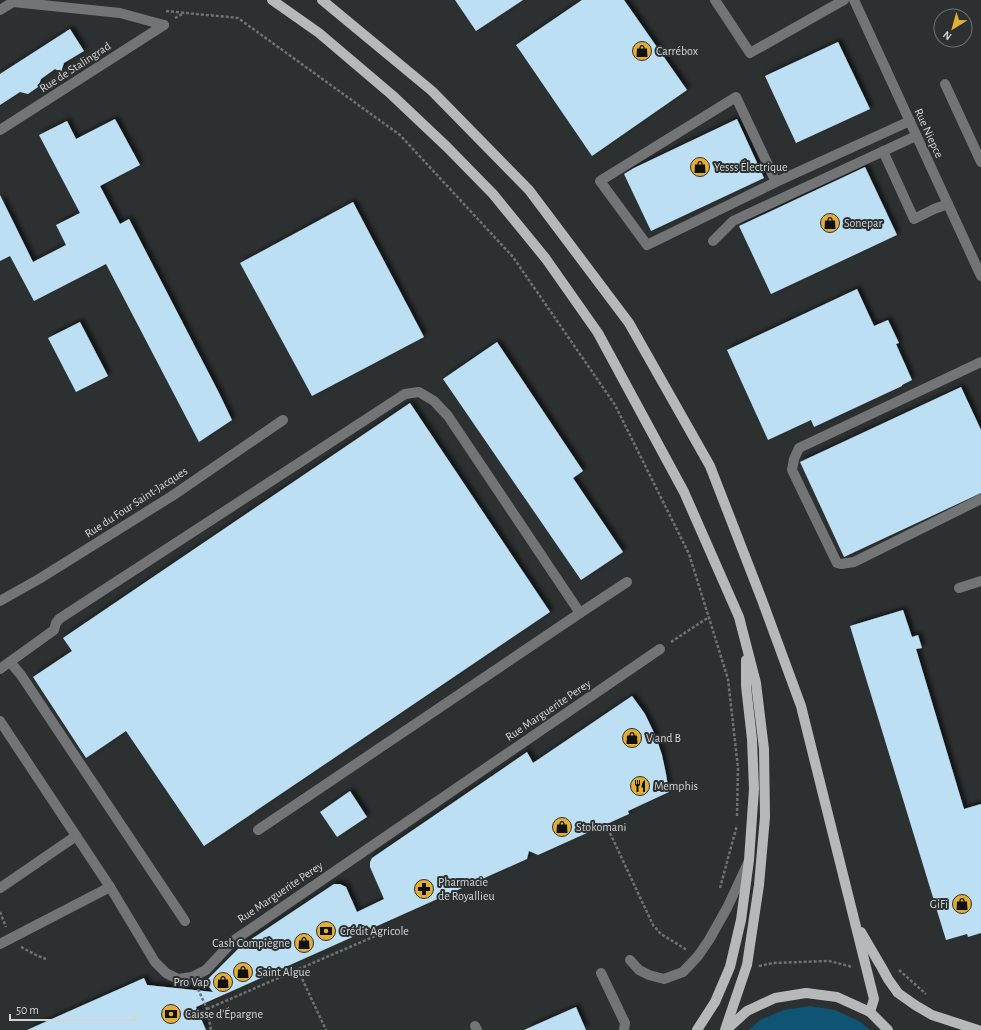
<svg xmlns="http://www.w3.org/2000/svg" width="981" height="1030" font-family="'Alegreya Sans',sans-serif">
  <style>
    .green { fill: #0f5473 }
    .building { fill: #bcdff3; filter: url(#shadow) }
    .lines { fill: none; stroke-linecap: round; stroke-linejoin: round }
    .path { stroke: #6f7273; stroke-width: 2.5; stroke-dasharray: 3 2; stroke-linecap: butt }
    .minor { stroke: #737475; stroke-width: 10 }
    .major { stroke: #b6b8ba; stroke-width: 10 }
    .labels { text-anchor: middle; stroke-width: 4; stroke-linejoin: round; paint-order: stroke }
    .poi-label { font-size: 12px; fill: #d3d5d6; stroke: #2d3031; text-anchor: start }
    .street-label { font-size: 12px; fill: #d3d5d6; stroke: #2d3031 }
  </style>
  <defs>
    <filter id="shadow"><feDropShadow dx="3.5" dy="-3.5" stdDeviation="2" flood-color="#0009"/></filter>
  </defs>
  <rect width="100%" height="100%" fill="#2d3031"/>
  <path class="green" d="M 810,1006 L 835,1010 L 859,1021 L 870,1030 L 749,1030 L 760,1020 L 784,1010 Z"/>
  <g class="building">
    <path d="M 455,0 L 523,0 L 476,31 Z"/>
    <path d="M 582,0 L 624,0 L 687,90 L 592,156 L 516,45 Z"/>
    <path d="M 70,29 L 84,51 L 64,63 L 61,72 L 55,69 L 41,79 L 38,87 L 28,94 L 20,92 L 0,105 L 0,74 Z"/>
    <path d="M 838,42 L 870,109 L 796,143 L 765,76 Z"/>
    <path d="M 115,119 L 140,165 L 100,186 L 120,224 L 129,219 L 219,393 L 232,420 L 199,442 L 106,264 L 34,301 L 10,256 L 0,261 L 0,195 L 33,262 L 66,245 L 56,225 L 80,213 L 39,135 L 67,121 L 76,139 Z"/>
    <path d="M 737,119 L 764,178 L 651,231 L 624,174 L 634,168 Z"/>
    <path d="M 865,167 L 897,235 L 771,294 L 739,226 Z"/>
    <path d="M 353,202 L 424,337 L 312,396 L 240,263 Z"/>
    <path d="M 857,289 L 874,326 L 888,320 L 899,343 L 896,344 L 912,380 L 902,385 L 902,386 L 814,427 L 811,420 L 768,440 L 727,350 Z"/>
    <path d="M 80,322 L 108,376 L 76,392 L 48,338 Z"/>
    <path d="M 497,342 L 583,471 L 573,478 L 623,552 L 581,580 L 443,379 Z"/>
    <path d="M 961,387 L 981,430 L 981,493 L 844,557 L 800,462 Z"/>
    <path d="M 410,403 L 550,612 L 204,846 L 126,731 L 86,758 L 33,677 L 72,651 L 63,638 Z"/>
    <path d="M 903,610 L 912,637 L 918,635 L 922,648 L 916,649 L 964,809 L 981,804 L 981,933 L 968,937 L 967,934 L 946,940 L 850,626 Z"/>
    <path d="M 632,696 L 645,714 L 656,737 L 662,755 L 666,774 L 669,792 L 628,811 L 629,814 L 538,855 L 529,851 L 527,859 L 196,1007 L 206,1030 L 27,1030 L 144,978 L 147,985 L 213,992 L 205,982 L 241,946 L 334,884 L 340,884 L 346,887 L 357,912 L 384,899 L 370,867 L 370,862 L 372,858 L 527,752 L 533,763 Z"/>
    <path d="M 350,791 L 367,817 L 337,837 L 320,812 Z"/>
    <path d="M 576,1007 L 586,1030 L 524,1030 Z"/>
  </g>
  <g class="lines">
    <g class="path">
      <path d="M 166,11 L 238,18 L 400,135 L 513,257 L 615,405 L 689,554 L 728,679 L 738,768 L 737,816"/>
      <path d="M 175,18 L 184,13"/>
      <path d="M 671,642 L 709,617"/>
      <path d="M 610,833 L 653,925 L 661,934 L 687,950"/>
      <path d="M 720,888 L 737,825"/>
      <path d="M 0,912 L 6,927"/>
      <path d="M 21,947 L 38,956 L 46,959"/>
      <path d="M 759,966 L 773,963 L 829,961 L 853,967"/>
      <path d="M 298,970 L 326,1030"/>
      <path d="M 899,970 L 926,994"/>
      <path d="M 198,989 L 207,1009 L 211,1030"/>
      <path d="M 207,1009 L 382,933"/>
    </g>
    <g class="minor">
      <path d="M 715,0 L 750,53 L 844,0"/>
      <path d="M 854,0 L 981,276"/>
      <path d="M 0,10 L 13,2 L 120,13 L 164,25"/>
      <path d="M 945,84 L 981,162"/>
      <path d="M 0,130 L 164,25"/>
      <path d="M 883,151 L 914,219 L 934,209 L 948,204"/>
      <path d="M 776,182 L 647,245 L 600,181 L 736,97 L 776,182 L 910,121"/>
      <path d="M 713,241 L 733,221 L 916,136"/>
      <path d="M 981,362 L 799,448 L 794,459 L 792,470 L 837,563 L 841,564 L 854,562 L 981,499"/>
      <path d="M 959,588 L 981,581"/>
      <path d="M 0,601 L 39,579 L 172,496 L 283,420"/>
      <path d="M 580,613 L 627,582"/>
      <path d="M 10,662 L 21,675 L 185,921"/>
      <path d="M 0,669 L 54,630 L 56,623 L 59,619 L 405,394 L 419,392 L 434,401 L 448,416 L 580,613 L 258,830"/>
      <path d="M 0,721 L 110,887 L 155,962 L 166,973 L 178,979 L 192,977 L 206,970 L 233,941 L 660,649"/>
      <path d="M 0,888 L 76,836"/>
      <path d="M 0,944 L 110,887"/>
      <path d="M 630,960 L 639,970 L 649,975 L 664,979 L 683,972 L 698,956 L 709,940 L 727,908 L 748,863"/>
      <path d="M 601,973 L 625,1023 L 624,1030"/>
      <path d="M 475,1026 L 477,1030"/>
    </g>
    <g class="major">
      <path d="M 272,0 L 319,33 L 392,95 L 447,147 L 493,194 L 546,259 L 598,333 L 684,492 L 739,617 L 756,683 L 764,749 L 765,817 L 759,885 L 747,965 L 725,1030"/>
      <path d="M 322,0 L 432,91 L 529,190 L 629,323 L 710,466 L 762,600 L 801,706 L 874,999 L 870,1012"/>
      <path d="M 861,932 L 882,968 L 888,979 L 898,993 L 915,1005 L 932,1015 L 978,1030"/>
      <path d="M 697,1030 L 715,1002 L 730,967 L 741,920 L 749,860 L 754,789 L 752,739 L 746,686 L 746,660"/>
      <path d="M 726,1030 L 747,1011 L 775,998 L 806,993 L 837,997 L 870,1012 L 888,1030"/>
    </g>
  </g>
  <defs>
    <g id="shop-disc" transform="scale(1)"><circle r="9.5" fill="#e2ae34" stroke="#2d3031"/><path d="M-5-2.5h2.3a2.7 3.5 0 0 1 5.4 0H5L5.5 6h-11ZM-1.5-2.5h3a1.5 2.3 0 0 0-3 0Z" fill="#111"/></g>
    <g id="restaurant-disc" transform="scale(1)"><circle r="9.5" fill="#e2ae34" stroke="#2d3031"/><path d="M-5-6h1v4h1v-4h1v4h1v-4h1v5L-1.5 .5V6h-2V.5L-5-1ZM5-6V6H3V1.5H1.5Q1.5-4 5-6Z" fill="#111"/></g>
    <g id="pharmacy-disc" transform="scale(1)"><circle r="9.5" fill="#e2ae34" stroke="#2d3031"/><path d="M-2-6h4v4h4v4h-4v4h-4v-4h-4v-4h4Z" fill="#111"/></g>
    <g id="bank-disc" transform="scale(1)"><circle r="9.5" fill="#e2ae34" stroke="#2d3031"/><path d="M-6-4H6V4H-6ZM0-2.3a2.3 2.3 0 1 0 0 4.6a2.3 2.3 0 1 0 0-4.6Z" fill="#111"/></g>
  </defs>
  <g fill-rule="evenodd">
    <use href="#shop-disc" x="642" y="51"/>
    <use href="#shop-disc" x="700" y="167"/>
    <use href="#shop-disc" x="830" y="223"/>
    <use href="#shop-disc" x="632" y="738"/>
    <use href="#restaurant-disc" x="640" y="786"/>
    <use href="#shop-disc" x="562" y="827"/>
    <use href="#pharmacy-disc" x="424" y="889"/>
    <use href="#shop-disc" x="962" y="904"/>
    <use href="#bank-disc" x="326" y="931"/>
    <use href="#shop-disc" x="304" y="943"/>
    <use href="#shop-disc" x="243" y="972"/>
    <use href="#shop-disc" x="223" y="982"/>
    <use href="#bank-disc" x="171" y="1014"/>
  </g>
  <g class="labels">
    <g class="poi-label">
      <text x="656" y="55">Carrébox</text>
      <text x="714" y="171">Yesss Électrique</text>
      <text x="844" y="227">Sonepar</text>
      <text x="646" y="742">V and B</text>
      <text x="654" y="790">Memphis</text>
      <text x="576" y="831">Stokomani</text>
      <text x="438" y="886">Pharmacie<tspan x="438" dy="14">de Royallieu</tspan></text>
      <text x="948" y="908" text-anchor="end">GiFi</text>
      <text x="340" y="935">Crédit Agricole</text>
      <text x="290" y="947" text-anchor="end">Cash Compiègne</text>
      <text x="257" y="976">Saint Algue</text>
      <text x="209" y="986" text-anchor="end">Pro Vap</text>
      <text x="185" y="1018">Caisse d'Épargne</text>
    </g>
    <g class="street-label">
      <text transform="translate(75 67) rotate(-33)" y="4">Rue de Stalingrad</text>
      <text transform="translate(929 133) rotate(65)" y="4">Rue Niepce</text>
      <text transform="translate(136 502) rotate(-33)" y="4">Rue du Four Saint-Jacques</text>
      <text transform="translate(548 710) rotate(-34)" y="4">Rue Marguerite Perey</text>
      <text transform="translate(280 892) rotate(-34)" y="4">Rue Marguerite Perey</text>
    </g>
  </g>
  <g transform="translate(953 28) rotate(217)"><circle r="19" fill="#2d3031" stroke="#6f7273"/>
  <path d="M0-3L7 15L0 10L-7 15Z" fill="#e2ae34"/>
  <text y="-6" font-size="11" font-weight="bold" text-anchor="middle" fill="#d3d5d6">N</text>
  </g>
  <path d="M10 1014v6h125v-6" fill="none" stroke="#d3d5d6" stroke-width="2"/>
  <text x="16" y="1014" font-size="12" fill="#d3d5d6" stroke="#2d3031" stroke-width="3" paint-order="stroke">50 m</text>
</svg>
